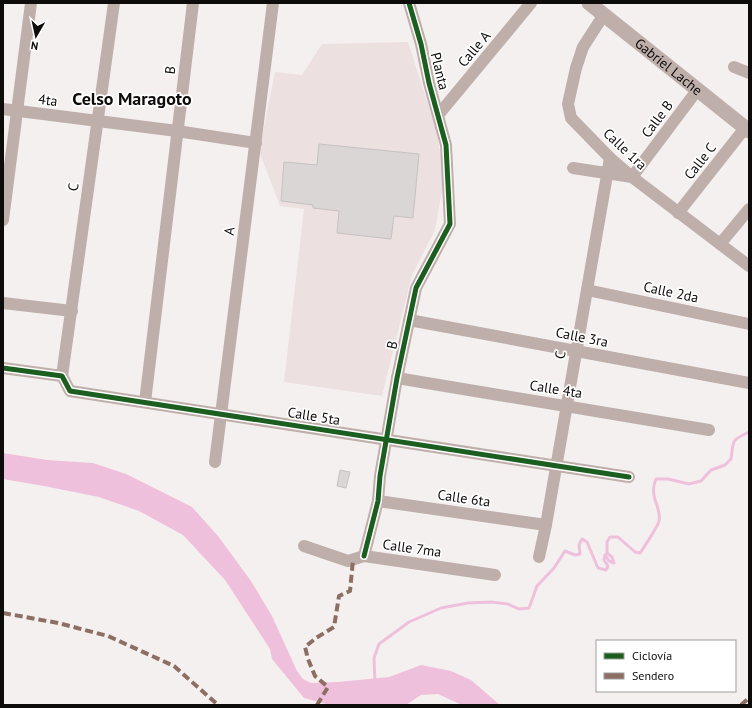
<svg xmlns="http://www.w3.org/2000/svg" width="752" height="708" font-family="'PT Sans',sans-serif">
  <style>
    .built { fill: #ece0e0 }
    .water { fill: #efc0db }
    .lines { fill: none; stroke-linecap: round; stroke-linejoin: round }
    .stream { stroke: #efc0db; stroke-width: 3 }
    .building { fill: #dad6d6; stroke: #c6c2c2 }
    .minor { stroke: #bfafab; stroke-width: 12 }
    .tertiary { stroke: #bfafab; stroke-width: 15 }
    .quiet { stroke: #8d6e63; stroke-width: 4; stroke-dasharray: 8 4; stroke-linecap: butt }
    .cycleway-casing { stroke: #fff; stroke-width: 8 }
    .cycleway { stroke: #1b5e20; stroke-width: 5 }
    .labels { text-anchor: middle; stroke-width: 3.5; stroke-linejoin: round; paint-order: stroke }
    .street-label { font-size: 14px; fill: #0e0b0b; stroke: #fff }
    .district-label { font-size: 18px; font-weight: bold; fill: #0e0b0b; stroke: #fff }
  </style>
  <rect width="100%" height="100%" fill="#f5f0f0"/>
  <path class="built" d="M 408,42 L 437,132 L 444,180 L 435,230 L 412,275 L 382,396 L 284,382 L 304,209 L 280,206 L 259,151 L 275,72 L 302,75 L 322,44 Z"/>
  <path class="water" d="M 3,453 L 47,460 L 93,463 L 126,474 L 192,507 L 218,536 L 251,581 L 272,616 L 297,671 L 303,679 L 311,683 L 338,682 L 389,677 L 421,665 L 451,671 L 471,680 L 500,705 L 462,705 L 438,694 L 421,695 L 406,705 L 326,704 L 304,698 L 272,659 L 270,649 L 225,580 L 183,535 L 139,511 L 99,497 L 44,486 L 3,479 Z"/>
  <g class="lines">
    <path class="stream" d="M 375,683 L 374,658 L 379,644 L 409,622 L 441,608 L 468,603 L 491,602 L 508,604 L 519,609 L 529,608 L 537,586 L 554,568 L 565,551 L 575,555 L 580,554 L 579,545 L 582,539 L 587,542 L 598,568 L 606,570 L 608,566 L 604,560 L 605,555 L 609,561 L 614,563 L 612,557 L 607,553 L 607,542 L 610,537 L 618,537 L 635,552 L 640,553 C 643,549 658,526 659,521 C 662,507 648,497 656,479 L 668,479 L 689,484 L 701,481 L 711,470 L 725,465 L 731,459 C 734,440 730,441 749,432"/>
  </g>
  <g class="building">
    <path d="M 319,144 L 419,154 L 413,218 L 394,216 L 391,239 L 337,233 L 339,211 L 313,208 L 313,205 L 281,201 L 284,162 L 317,165 Z"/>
    <path d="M 340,470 L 350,472 L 346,488 L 337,486 Z"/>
  </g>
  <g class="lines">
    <g class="minor">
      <path d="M 603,16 L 583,47 L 576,68 L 568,104 L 571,118 L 610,158 L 632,177 L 749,266"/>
      <path d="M 734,67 L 749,73"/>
      <path d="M 3,109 L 177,131 L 256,143"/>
      <path d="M 439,114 L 531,3"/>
      <path d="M 573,168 L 632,177 L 698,89"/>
      <path d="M 678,213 L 745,128"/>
      <path d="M 3,220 L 31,3"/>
      <path d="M 720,244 L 749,209"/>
      <path d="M 587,290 L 749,324"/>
      <path d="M 3,303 L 72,311"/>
      <path d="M 409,320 L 749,383"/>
      <path d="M 3,368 L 62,376 L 70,391 L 629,477"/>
      <path d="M 62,376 L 114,3"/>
      <path d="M 397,378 L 709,430"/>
      <path d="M 145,402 L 193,3"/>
      <path d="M 215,462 L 273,3"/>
      <path d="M 378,501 L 546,525"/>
      <path d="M 304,546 L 348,561 L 364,556 L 495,575"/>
      <path d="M 364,556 L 378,501 L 380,476 L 397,378 L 416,288 L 450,224 L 446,145 L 429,83 L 421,44 L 409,3"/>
      <path d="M 539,557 L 546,525 L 610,158"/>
    </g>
    <path class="tertiary" id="s1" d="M 589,3 L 749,131"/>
    <g class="quiet">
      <path d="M 3,613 L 58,623 L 108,636 L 174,666 L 218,705"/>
      <path d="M 317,705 L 328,687 L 315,676 L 308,659 L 305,647 L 316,638 L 334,627 L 339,596 L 350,591 L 353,560"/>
      <path d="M 741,705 L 749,698"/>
    </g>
    <g class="cycleway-casing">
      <g id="cycleway">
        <path d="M 3,368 L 62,376 L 70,391 L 629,477"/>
        <path d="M 364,556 L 378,501 L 380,476 L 397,378 L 416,288 L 450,224 L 446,145 L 429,83 L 421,44 L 409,3"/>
      </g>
    </g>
    <use href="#cycleway" class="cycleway"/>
  </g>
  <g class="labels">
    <g class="street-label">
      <text transform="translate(474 49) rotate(-50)" y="5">Calle A</text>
      <text dy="5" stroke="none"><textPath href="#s1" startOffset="102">Gabriel Lache</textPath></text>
      <text transform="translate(170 70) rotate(-83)" y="5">B</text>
      <text transform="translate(440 71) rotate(76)" y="5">Planta</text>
      <text transform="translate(48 100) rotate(7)" y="5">4ta</text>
      <text transform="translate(657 119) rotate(-53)" y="5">Calle B</text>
      <text transform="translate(625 149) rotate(43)" y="5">Calle 1ra</text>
      <text transform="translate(700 161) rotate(-52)" y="5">Calle C</text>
      <text transform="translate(73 187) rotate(-82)" y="5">C</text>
      <text transform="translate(229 231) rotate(-83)" y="5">A</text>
      <text transform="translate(671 292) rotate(12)" y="5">Calle 2da</text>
      <text transform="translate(582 337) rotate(11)" y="5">Calle 3ra</text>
      <text transform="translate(392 345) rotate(-78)" y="5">B</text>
      <text transform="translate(560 355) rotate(-80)" y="5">C</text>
      <text transform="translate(556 389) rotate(9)" y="5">Calle 4ta</text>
      <text transform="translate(314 416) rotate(9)" y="5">Calle 5ta</text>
      <text transform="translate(464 498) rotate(8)" y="5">Calle 6ta</text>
      <text transform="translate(412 548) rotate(8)" y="5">Calle 7ma</text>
    </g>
    <g class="district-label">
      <text x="132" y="105">Celso Maragoto</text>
    </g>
  </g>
  <rect width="752" height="708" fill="none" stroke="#0e0b0b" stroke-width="8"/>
  <rect x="596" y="640" width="140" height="52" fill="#ffffff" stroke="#9f9d9d"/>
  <rect x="604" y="653" width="20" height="6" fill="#1b5e20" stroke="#9f9d9d"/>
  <text x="632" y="660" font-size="12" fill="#0e0b0b">Ciclovía</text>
  <rect x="604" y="673" width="20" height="6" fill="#8d6e63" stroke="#9f9d9d"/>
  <text x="632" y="680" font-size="12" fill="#0e0b0b">Sendero</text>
  <g transform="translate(36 36) rotate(189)" stroke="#ffffff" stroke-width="3" paint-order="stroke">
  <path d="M0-3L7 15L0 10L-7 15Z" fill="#0e0b0b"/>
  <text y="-6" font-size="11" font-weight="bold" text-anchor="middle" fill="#0e0b0b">N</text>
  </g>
</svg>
